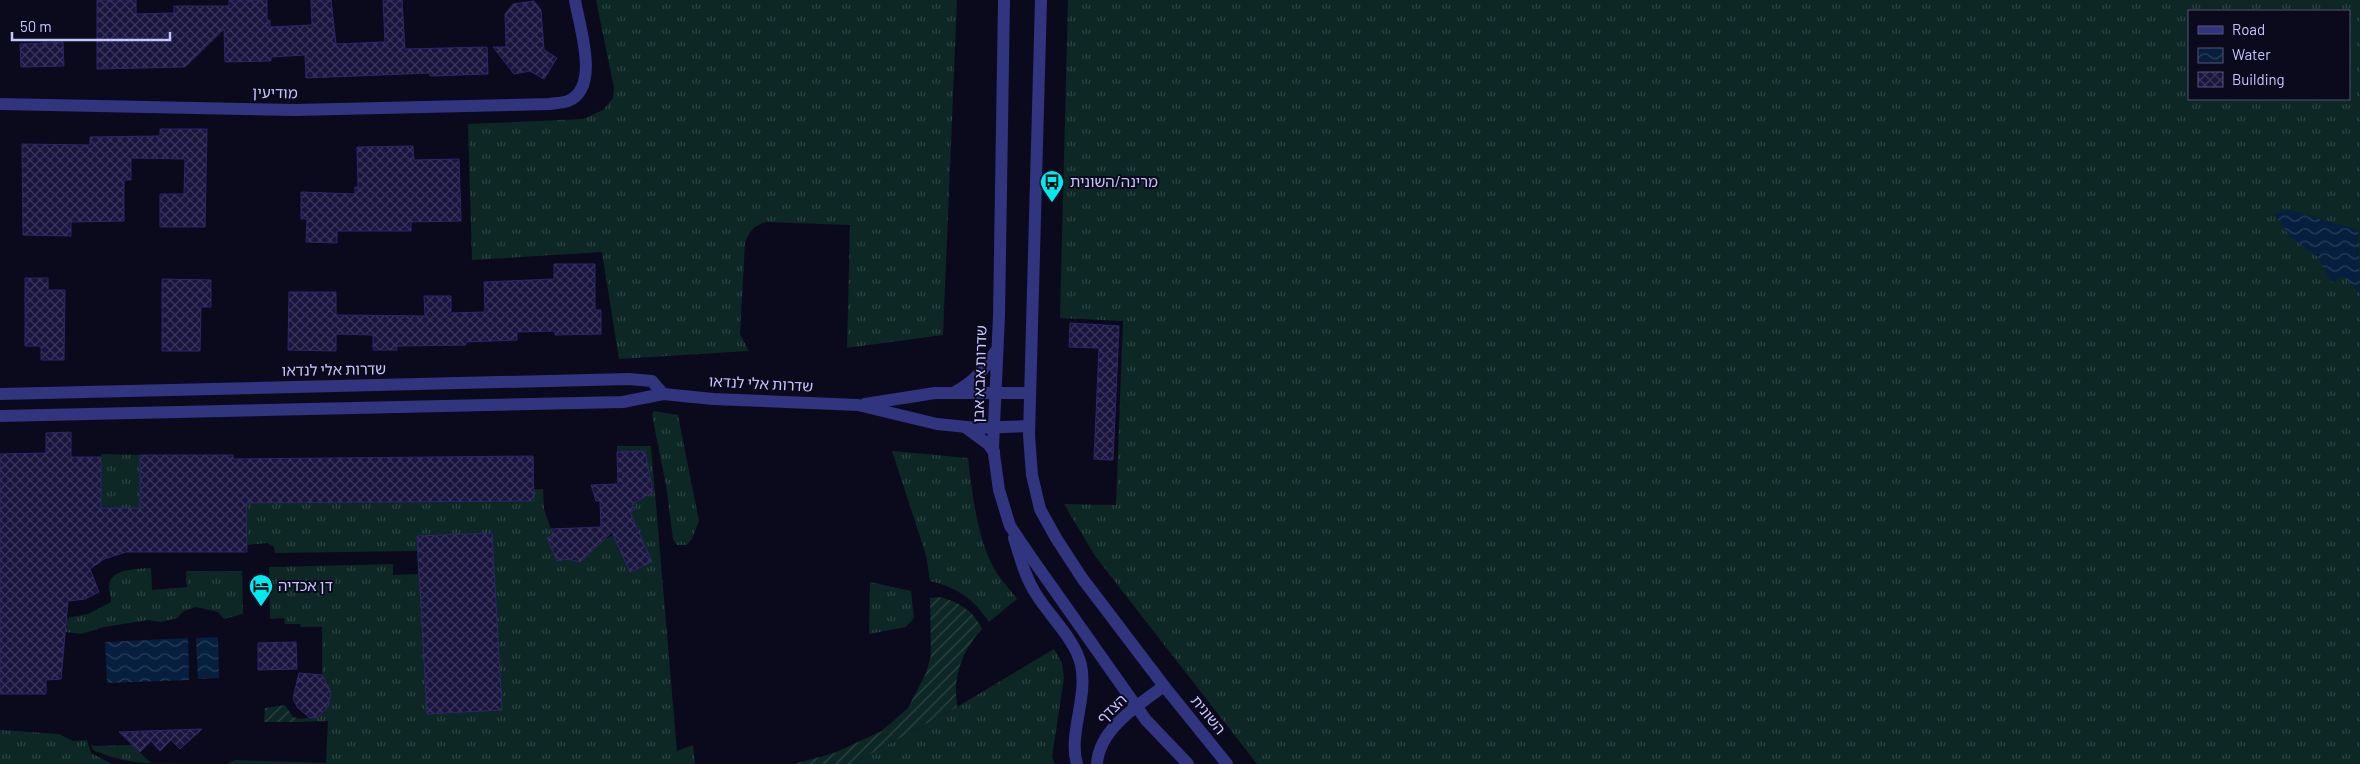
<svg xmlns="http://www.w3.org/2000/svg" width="2360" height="764" font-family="Barlow,'Noto Sans Hebrew',sans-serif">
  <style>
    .grass { fill: url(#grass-tufts); fill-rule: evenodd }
    .garden { fill: url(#garden-furrows) }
    .water { fill: url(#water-waves) }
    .building { fill: url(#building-cross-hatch); stroke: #2d256c }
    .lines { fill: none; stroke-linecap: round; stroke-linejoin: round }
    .minor { stroke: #31347f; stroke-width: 12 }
    .labels { text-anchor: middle; stroke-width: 4; stroke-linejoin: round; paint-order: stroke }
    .street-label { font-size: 15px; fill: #c7c5ff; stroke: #0b0a1c }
    .poi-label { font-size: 15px; fill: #c7c5ff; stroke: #0b0a1c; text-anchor: start }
  </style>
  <defs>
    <pattern id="grass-tufts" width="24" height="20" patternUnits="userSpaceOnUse" patternTransform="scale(1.25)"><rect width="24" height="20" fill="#0c2724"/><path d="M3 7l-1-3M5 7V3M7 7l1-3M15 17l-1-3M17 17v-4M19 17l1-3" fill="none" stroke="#2e4545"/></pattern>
    <pattern id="garden-furrows" width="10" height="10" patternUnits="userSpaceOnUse" patternTransform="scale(1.25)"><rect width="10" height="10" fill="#0c2724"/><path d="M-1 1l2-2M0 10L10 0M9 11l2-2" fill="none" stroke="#2e4545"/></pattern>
    <pattern id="water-waves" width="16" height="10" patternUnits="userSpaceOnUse" patternTransform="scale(1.25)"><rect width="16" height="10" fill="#071f3e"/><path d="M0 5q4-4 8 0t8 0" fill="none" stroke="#2a3e5b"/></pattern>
    <pattern id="building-cross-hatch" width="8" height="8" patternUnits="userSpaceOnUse" patternTransform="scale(1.25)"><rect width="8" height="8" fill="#1a153e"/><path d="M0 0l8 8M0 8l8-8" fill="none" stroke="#3a365b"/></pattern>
  </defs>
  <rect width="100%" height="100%" fill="#0b0a1c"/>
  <g class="grass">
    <path d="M 596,0 L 957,0 L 943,335 L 847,348 L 850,225 L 766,222 C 754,226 750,230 745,243 L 740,334 L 749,351 L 619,359 L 602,252 L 472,260 L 468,124 L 583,119 L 603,110 L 613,98 L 614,88 Z"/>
    <path d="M 1068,0 L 2360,0 L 2360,764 L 1257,764 L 1095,556 L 1064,504 L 1116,505 L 1123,321 L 1060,318 ZM 2189,11 L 2349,11 L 2349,99 L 2189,99 Z"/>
    <path d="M 654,411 L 678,415 L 699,521 L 692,539 L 687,545 L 677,545 L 673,539 L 666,485 L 652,415 Z"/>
    <path d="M 617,446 L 651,446 L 677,751 L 693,745 L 695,764 L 227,764 L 235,760 L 326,763 L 328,721 L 300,722 L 300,719 L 320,716 L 329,706 L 322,675 L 322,627 L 301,627 L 300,624 L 285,624 L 284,618 L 270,619 L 269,567 L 393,564 L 393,575 L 418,574 L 417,551 L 275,553 L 274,547 L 267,543 L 247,545 L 246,503 L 543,489 L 544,509 L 553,535 L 547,538 L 557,561 L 567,559 L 580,562 L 604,539 L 614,535 L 630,512 L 635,509 L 632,504 L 653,491 L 645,451 L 617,452 ZM 492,533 L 502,710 L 427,714 L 417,537 Z"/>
    <path d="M 892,451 L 968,458 C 972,493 978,545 998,575 C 1004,583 1011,591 1017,599 L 989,622 C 974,599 956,587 930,581 L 926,555 Z"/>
    <path d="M 101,454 L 140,455 L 140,508 L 101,508 Z"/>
    <path d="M 151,568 L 152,590 L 187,587 L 186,571 L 242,571 L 243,614 L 224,619 L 218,612 L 196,607 L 184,611 L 177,618 L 161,622 L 148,620 L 104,627 L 81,634 L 66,632 L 67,618 L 88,614 L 111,602 C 111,597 109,591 109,586 C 110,568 138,569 151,568 Z"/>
    <path d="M 870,582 L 911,591 L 914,618 L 906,627 L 869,634 Z"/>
    <path d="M 1054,649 L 1062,663 L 1064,678 L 1052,757 L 1055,764 L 852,764 L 957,707 Z"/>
    <path d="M 0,730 L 59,734 L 73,741 L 87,740 L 91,753 L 112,764 L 0,764 Z"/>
    <path d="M 91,744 L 94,746 L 132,745 L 151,763 L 185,764 C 151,764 124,764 93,750 Z"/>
  </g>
  <g class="garden">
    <path d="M 939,597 C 958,601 974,611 982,629 C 966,646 956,668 956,691 C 956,696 957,702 957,707 L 852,764 L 794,764 L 834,753 L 882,731 L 908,708 L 926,673 L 931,655 L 930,598 Z"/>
    <path d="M 285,705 L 293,717 L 300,719 L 300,722 L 264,722 L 265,708 Z"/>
  </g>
  <g class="water">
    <path d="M 2290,210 L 2358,230 L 2360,294 L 2343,276 L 2332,283 L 2317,256 L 2291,238 L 2274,214 Z"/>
    <path d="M 218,637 L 219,678 L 198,679 L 196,638 Z"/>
    <path d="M 188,638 L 189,680 L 107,683 L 105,642 Z"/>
  </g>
  <g class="building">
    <path d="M 97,0 L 136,0 L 136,14 L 174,13 L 174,6 L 229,6 L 229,0 L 267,0 L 267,20 L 270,20 L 270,27 L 312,25 L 311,0 L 331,0 L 336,44 L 385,42 L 383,0 L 402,0 L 405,49 L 487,47 L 488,74 L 430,76 L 430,73 L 306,78 L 305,55 L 271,57 L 271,61 L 225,62 L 224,29 L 185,67 L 97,69 Z"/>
    <path d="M 534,1 L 541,10 L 544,50 L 557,58 L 544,79 L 530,71 L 514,74 L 493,47 L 506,47 L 505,14 L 513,4 Z"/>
    <path d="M 63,42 L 64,66 L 21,67 L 20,44 Z"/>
    <path d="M 160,129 L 207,129 L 205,227 L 160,227 L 160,194 L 184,194 L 185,159 L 131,158 L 131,180 L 124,180 L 124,221 L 71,222 L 71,236 L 23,235 L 22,144 L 90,145 L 90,137 L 160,136 Z"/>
    <path d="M 413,146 L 414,160 L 459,159 L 461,221 L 411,222 L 411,231 L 337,231 L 337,243 L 306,242 L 307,219 L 301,219 L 301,192 L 355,194 L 355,187 L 358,187 L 357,147 Z"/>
    <path d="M 554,264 L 595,264 L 595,310 L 601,310 L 601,334 L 555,335 L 555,331 L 517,332 L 517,340 L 466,342 L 466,345 L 397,346 L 397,350 L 373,350 L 373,335 L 336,334 L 336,351 L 288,350 L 289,292 L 336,292 L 336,315 L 425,316 L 424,296 L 451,296 L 451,313 L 485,312 L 484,282 L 554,279 Z"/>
    <path d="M 25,278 L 48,278 L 48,290 L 65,290 L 64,360 L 41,360 L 41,346 L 25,346 Z"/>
    <path d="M 162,279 L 211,280 L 211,307 L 201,307 L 200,351 L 162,351 Z"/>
    <path d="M 1070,323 L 1119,326 L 1113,460 L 1094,459 L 1099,348 L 1069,347 Z"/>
    <path d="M 71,432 L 71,457 L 101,457 L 101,508 L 140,508 L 140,455 L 233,455 L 233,459 L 533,456 L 534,501 L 246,503 L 247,552 L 126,552 L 104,559 L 90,569 L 99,592 L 85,599 L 68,601 L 61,679 L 46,680 L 46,694 L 0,694 L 0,454 L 46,453 L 46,433 Z"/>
    <path d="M 645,451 L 653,492 L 632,504 L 635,509 L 630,512 L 652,562 L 630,572 L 612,532 L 580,562 L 567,559 L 557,561 L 547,538 L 553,535 L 551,529 L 601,527 L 600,501 L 596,501 L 591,485 L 618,484 L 617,452 Z"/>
    <path d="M 492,533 L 502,710 L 427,714 L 417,536 Z"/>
    <path d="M 296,642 L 297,669 L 258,670 L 258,643 Z"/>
    <path d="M 299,673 L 322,675 L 331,692 L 328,707 L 318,717 L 310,718 L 297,707 L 293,698 Z"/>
    <path d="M 202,729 L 180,749 L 171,740 L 160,751 L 151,741 L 140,752 L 119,732 Z"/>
  </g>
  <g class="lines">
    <g class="minor">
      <path d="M 1004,0 L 999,316 L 993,447 L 999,490 L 1010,526 L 1031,557 L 1146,720 L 1188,764"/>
      <path d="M 1041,0 L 1029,435 L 1032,475 L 1040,509 L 1056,538 L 1082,578 L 1164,686 L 1227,764"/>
      <path d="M 0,104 L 296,110 L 549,104 C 555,103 563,103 568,101 C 601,88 579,26 575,0"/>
      <path d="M 953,393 C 973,383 984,370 995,352"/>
      <path d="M 0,394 L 629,379 L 652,381 L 663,394"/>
      <path d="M 865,404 L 935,393 L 1030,393"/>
      <path d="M 0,416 L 623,402 L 663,394 L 713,399 L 858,405 L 937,424 L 977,428 L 1029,426"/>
      <path d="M 965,427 L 988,444 L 994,452"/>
      <path d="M 1014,538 C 1020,557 1025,577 1036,594 C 1050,617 1075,639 1081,665 C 1088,698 1068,735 1077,764"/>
      <path d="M 1097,764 C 1099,729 1138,705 1164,686"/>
    </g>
  </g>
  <defs>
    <g id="bus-pin" transform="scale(1.25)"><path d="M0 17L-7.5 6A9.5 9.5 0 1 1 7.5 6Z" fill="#00eaf0" stroke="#0b0a1c"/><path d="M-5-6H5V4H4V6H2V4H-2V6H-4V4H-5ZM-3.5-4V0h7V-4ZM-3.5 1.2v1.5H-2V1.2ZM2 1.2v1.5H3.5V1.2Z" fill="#111"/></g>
    <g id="hotel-pin" transform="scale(1.25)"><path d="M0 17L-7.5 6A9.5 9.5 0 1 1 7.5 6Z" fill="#00eaf0" stroke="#0b0a1c"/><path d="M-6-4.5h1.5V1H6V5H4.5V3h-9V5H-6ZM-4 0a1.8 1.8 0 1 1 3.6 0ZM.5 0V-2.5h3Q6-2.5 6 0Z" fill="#111"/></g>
  </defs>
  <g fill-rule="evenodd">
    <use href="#bus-pin" x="1052" y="182"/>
    <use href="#hotel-pin" x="261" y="586"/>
  </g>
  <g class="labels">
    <g class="street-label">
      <text transform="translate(275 93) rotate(1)" y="5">מודיעין</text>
      <text transform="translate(334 370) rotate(-1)" y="5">שדרות אלי לנדאו</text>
      <text transform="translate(980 374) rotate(-88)" y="5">שדרות אבא אבן</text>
      <text transform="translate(761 384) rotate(3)" y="5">שדרות אלי לנדאו</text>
      <text transform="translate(1112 709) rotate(-44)" y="5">הצדף</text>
      <text transform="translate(1208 715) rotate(51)" y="5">השונית</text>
    </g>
    <g class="poi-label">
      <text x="1070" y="187">מרינה/השונית</text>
      <text x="278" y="591">דן אכדיה</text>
    </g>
  </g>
  <rect x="2188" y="10" width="162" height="90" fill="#0b0a1c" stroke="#565577"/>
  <rect x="2198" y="26" width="25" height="8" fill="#31347f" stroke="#565577"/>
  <text x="2232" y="35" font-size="15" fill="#c7c5ff">Road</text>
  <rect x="2198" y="48" width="25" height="15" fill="url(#water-waves)" stroke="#565577"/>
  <text x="2232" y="60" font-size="15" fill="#c7c5ff">Water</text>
  <rect x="2198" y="72" width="25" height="15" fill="url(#building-cross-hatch)" stroke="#565577"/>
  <text x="2232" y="85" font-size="15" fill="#c7c5ff">Building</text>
  <path d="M12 32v8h158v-8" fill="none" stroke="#c7c5ff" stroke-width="2.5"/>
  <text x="20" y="32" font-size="15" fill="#c7c5ff" stroke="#0b0a1c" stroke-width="4" paint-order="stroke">50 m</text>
</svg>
